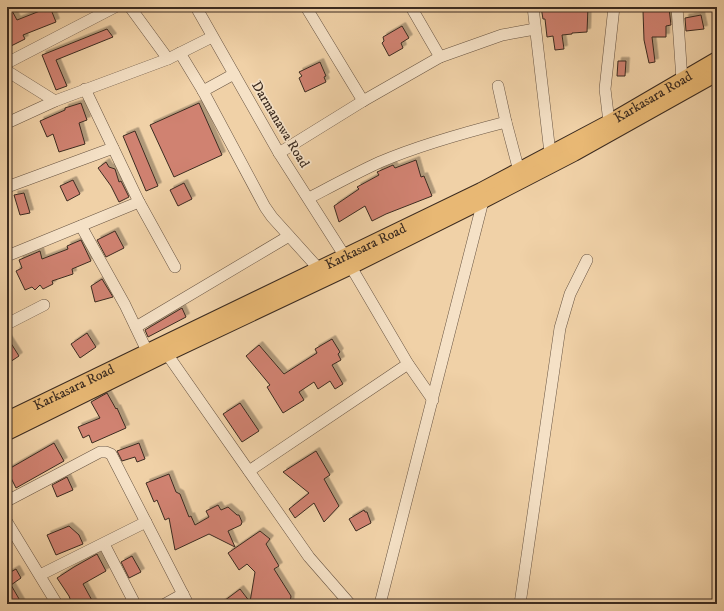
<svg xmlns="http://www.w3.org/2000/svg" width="724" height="611" font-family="'IM FELL DW Pica',serif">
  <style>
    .building { fill: #d08271; stroke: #3b2b20; filter: url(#shadow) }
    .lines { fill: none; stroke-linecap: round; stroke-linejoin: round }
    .minor-casing { stroke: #685442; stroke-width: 12 }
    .major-casing { stroke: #3b2b20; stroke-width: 16 }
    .minor { stroke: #f5e1c6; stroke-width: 11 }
    .major { stroke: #e8b874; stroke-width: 14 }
    .labels { text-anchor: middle; stroke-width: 3.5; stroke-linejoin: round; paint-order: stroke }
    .street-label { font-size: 14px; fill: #3b2b20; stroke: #f5e1c6 }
  </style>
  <defs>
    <filter id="shadow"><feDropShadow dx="3.5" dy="-3.5" stdDeviation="0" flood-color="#0004"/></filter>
  </defs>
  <rect width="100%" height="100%" fill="#f0d1a7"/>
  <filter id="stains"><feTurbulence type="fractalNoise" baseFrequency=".005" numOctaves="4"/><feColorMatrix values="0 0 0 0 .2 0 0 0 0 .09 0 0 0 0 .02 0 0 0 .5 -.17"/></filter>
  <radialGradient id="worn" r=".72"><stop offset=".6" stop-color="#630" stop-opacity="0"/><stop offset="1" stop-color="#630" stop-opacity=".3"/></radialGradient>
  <g class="building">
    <path d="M 7,7 L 10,7 L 17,20 L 50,7 L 56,22 L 23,35 L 25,39 L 11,46 L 7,37 Z"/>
    <path d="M 541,7 L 588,7 L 587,32 L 572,33 L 572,34 L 562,35 L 564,49 L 555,50 L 553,36 L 547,37 L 545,19 L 543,19 Z"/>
    <path d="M 660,8 L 660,10 L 669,8 L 671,25 L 666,26 L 666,37 L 652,37 L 655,62 L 649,63 L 644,40 L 643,11 Z"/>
    <path d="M 701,15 L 704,29 L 686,31 L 685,18 Z"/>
    <path d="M 402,26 L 409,38 L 401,43 L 403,48 L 389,56 L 382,43 L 384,41 L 383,37 Z"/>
    <path d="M 107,29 L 113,37 L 56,60 L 67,86 L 56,90 L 42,55 Z"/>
    <path d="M 618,61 L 626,61 L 625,76 L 617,76 Z"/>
    <path d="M 320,62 L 326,76 L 324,77 L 326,82 L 305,92 L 299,78 L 302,76 L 299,72 Z"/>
    <path d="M 81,103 L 87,120 L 79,123 L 85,144 L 59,152 L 53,134 L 47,137 L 40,121 L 65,110 L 65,108 Z"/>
    <path d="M 199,103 L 222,155 L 174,177 L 150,125 Z"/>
    <path d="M 135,131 L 158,186 L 146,191 L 123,136 Z"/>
    <path d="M 416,160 L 421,177 L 424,176 L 432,196 L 386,214 L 372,221 L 365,206 L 339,222 L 334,206 L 359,189 L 357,187 L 379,175 L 377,172 L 393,165 L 395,168 Z"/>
    <path d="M 106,162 L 109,167 L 115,169 L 119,182 L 121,181 L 129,197 L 119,202 L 111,186 L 98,168 Z"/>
    <path d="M 73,180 L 80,194 L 67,201 L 60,186 Z"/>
    <path d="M 184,183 L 192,199 L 178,206 L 170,190 Z"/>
    <path d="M 24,193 L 30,213 L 20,215 L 14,195 Z"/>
    <path d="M 115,231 L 124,248 L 106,257 L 97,240 Z"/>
    <path d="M 81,240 L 91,261 L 72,269 L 73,274 L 52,281 L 53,284 L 43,289 L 40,285 L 35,290 L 32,287 L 25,290 L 16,271 L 22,268 L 19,260 L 40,251 L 42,259 L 68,249 L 67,246 Z"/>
    <path d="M 102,279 L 113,297 L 95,302 L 91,286 Z"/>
    <path d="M 182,308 L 186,317 L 148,337 L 145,330 Z"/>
    <path d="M 87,333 L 96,347 L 80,358 L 71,344 Z"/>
    <path d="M 7,337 L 19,356 L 7,364 Z"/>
    <path d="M 332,339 L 340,352 L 338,354 L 341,360 L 332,365 L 343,384 L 335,389 L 330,381 L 318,389 L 314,382 L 299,392 L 304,400 L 283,413 L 267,387 L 270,385 L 246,356 L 259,345 L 284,374 L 317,353 L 315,349 Z"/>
    <path d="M 107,393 L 116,409 L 117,408 L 126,428 L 92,443 L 89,435 L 83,438 L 78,427 L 100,418 L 91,402 Z"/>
    <path d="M 240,403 L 259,431 L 242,442 L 223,414 Z"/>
    <path d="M 54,443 L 64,461 L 16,488 L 7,470 Z"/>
    <path d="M 139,443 L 145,459 L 137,462 L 135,457 L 122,461 L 117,451 Z"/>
    <path d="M 316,451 L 330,475 L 324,479 L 339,506 L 324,522 L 314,503 L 295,518 L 289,509 L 309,493 L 283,472 Z"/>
    <path d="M 169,474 L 176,492 L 180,494 L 189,517 L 191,516 L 195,525 L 209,517 L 206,511 L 218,505 L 221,510 L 228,507 L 237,515 L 239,515 L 242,522 L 241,525 L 228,531 L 235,547 L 209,534 L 175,550 L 169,518 L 165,520 L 157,500 L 154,502 L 146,483 Z"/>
    <path d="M 67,477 L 73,490 L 57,497 L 52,485 Z"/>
    <path d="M 364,510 L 365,512 L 367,512 L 371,523 L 356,531 L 349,519 Z"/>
    <path d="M 69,526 L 79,535 L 83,544 L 56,555 L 47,535 Z"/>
    <path d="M 260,531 L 270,539 L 266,544 L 279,566 L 274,569 L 291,596 L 290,604 L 220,604 L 240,589 L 250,602 L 255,572 L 247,564 L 239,570 L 228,553 Z"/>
    <path d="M 97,554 L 106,571 L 83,584 L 94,604 L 72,604 L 69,596 L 57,578 L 74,567 Z"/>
    <path d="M 132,556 L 141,572 L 129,578 L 121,562 Z"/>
    <path d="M 16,569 L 21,578 L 11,585 L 22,604 L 10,604 L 7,600 L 7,574 Z"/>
  </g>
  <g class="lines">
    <g class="minor-casing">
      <g id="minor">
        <path d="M 130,7 L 168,59"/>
        <path d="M 196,7 L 279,153 L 344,255 L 408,364 L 433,400"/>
        <path d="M 306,7 L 363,101"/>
        <path d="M 411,7 L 440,57"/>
        <path d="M 533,7 L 550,153"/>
        <path d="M 677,7 L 682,80"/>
        <path d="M 180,53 L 203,91 L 265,207 L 272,217 L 318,268"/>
        <path d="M 7,63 L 115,7"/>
        <path d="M 7,71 L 55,101"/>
        <path d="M 498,86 L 506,122 L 519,171"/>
        <path d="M 85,89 L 139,202 L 175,267"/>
        <path d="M 203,91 L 234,74"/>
        <path d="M 609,122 L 605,89 L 614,7"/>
        <path d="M 7,123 L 55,101 L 168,59 L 212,37"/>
        <path d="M 279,153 L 363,101 L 440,57 L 502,35 L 535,29"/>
        <path d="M 7,187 L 113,148"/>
        <path d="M 309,198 C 332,186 356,173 380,162 C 420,145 463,133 506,122"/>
        <path d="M 81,226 L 125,305 L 147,351"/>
        <path d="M 7,256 L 139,202"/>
        <path d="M 7,324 L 44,305"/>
        <path d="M 136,327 L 289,236"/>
        <path d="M 167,354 L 309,557 L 350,604"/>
        <path d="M 249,471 L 408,364"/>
        <path d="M 7,501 L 100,452 L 106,452 L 111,454 L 188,604"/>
        <path d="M 7,522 L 57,604"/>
        <path d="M 104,544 L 135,604"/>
        <path d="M 40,575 L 146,522"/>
        <path d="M 165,604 L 183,594"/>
        <path d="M 380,604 L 483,201"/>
        <path d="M 520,604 L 560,328 L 570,294 L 587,260"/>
      </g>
    </g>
    <g class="major-casing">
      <g id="major">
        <path id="s1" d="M 7,419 L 481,190 L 609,122 L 717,59"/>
        <path d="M 7,433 L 167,354 L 351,267 L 483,201 L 574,154 L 717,74"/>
      </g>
    </g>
    <use href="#minor" class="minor"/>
    <use href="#major" class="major"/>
  </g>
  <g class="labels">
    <g class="street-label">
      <text dy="5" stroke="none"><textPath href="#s1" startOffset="722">Karkasara Road</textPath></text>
      <text transform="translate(281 124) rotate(59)" y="5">Darmanawa Road</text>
      <text dy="5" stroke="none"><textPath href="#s1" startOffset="398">Karkasara Road</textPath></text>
      <text dy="5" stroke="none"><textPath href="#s1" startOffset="74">Karkasara Road</textPath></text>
    </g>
  </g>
  <rect width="724" height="611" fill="none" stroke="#f0d1a7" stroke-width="24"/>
  <rect x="8" y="8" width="708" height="595" fill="none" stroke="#3b2b20" stroke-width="2"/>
  <rect x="12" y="12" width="700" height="587" fill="none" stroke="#3b2b20"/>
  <rect width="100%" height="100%" filter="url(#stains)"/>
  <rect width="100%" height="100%" fill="url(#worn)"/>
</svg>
